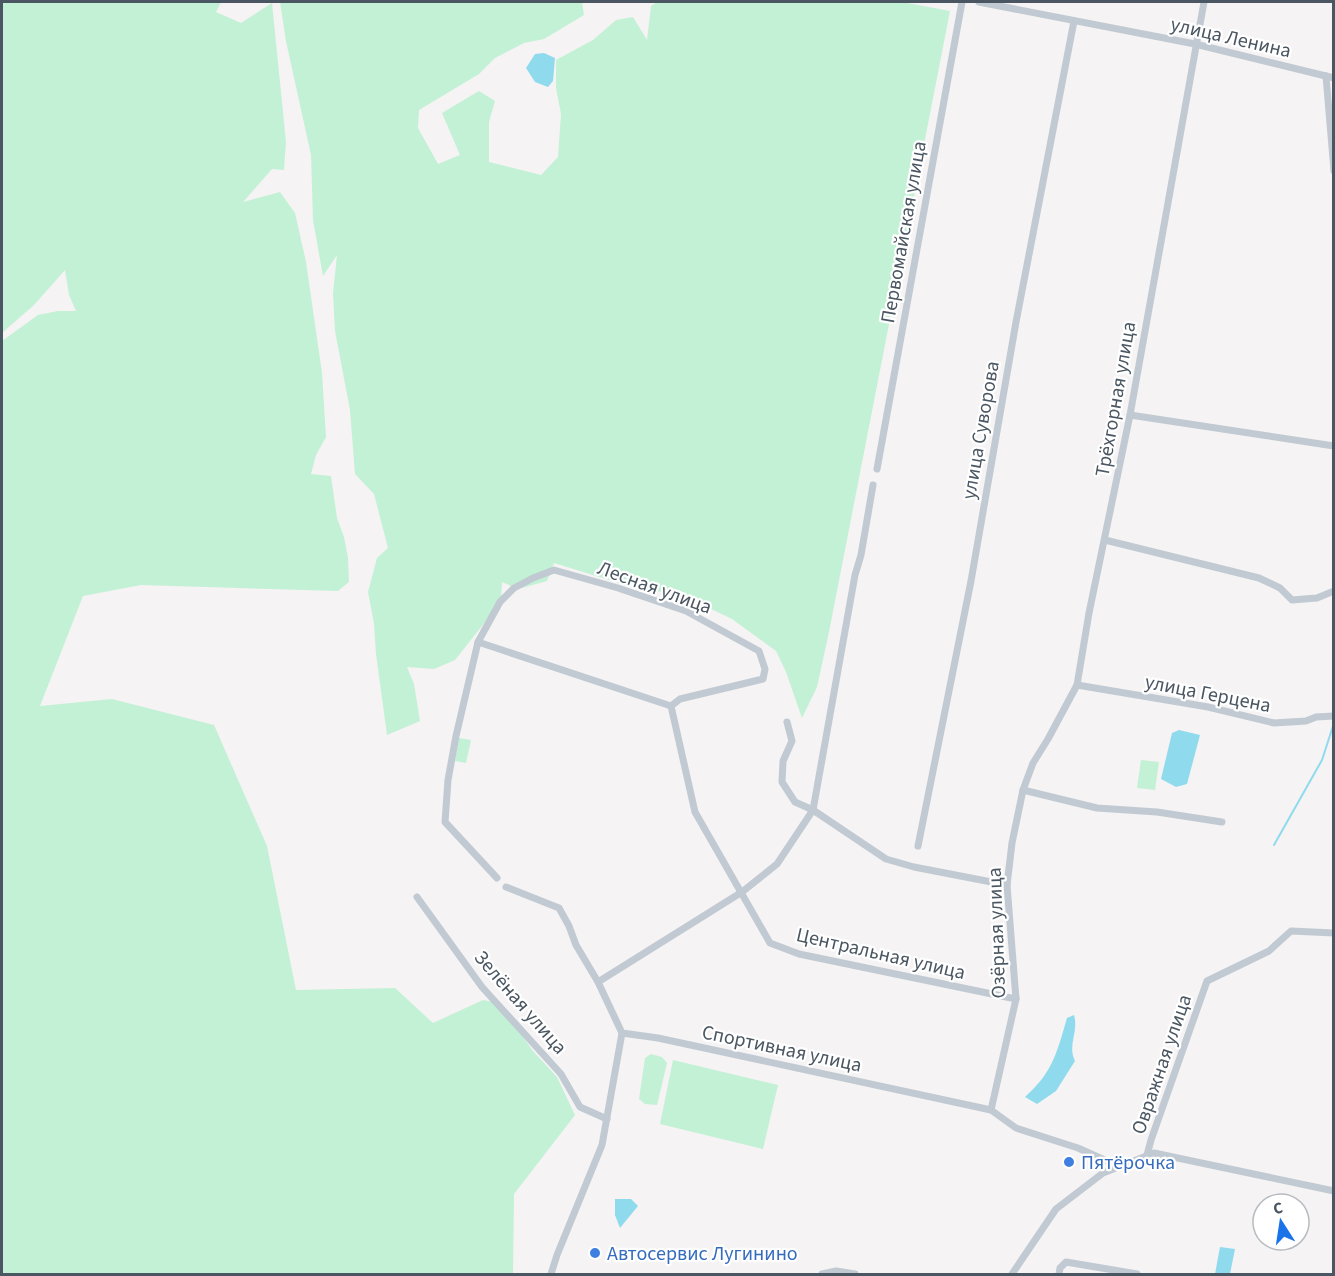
<svg xmlns="http://www.w3.org/2000/svg" width="1335" height="1276" font-family="'Source Sans 3',sans-serif">
  <style>
    .green { fill: #c3f1d5 }
    .water { fill: #90daee }
    .lines { fill: none; stroke-linecap: round; stroke-linejoin: round }
    .stream { stroke: #90daee; stroke-width: 2 }
    .minor { stroke: #c1cad2; stroke-width: 7 }
    .shop-dot { fill: #3f7fe0; stroke: #fff; stroke-width: 2 }
    .labels { text-anchor: middle; stroke-width: 4.5; stroke-linejoin: round; paint-order: stroke }
    .street-label { font-size: 20px; fill: #4a5661; stroke: #fff }
    .shop-label { font-size: 20px; fill: #366cbe; stroke: #fff; text-anchor: start }
  </style>
  <rect width="100%" height="100%" fill="#f5f3f3"/>
  <g class="green">
    <path d="M 2,2 L 221,2 L 216,12 L 241,23 L 272,3 L 286,142 L 284,170 L 272,169 L 243,202 L 280,192 L 295,213 L 306,262 L 322,373 L 326,437 L 316,455 L 311,474 L 331,476 L 337,518 L 344,537 L 348,558 L 349,582 L 338,591 L 141,585 L 83,596 L 40,706 L 112,699 L 214,725 L 267,846 L 296,990 L 395,988 L 433,1023 L 483,1000 L 499,1003 L 533,1051 L 557,1077 L 575,1115 L 514,1194 L 513,1274 L 2,1274 L 2,341 L 38,315 L 58,311 L 76,311 L 69,295 L 65,270 L 34,305 L 2,333 Z"/>
    <path d="M 280,2 L 582,2 L 584,15 L 544,39 L 524,43 L 495,58 L 479,74 L 419,110 L 418,128 L 438,164 L 460,155 L 442,113 L 479,91 L 495,101 L 489,122 L 489,162 L 541,175 L 558,157 L 561,114 L 556,88 L 556,60 L 593,40 L 616,20 L 633,17 L 647,40 L 651,6 L 657,2 L 902,2 L 950,11 L 829,632 L 817,687 L 802,718 L 786,672 L 776,651 L 732,619 L 682,595 L 635,588 L 554,563 L 547,581 L 518,589 L 502,582 L 501,598 L 493,612 L 455,660 L 434,669 L 407,667 L 414,684 L 420,721 L 387,735 L 376,654 L 374,624 L 368,592 L 377,558 L 388,548 L 374,494 L 355,474 L 350,410 L 335,331 L 333,293 L 337,255 L 323,276 L 313,220 L 311,155 L 286,41 Z"/>
    <path d="M 459,738 L 471,740 L 466,763 L 455,761 Z"/>
    <path d="M 1141,760 L 1159,762 L 1155,790 L 1137,788 Z"/>
    <path d="M 651,1054 L 662,1057 L 667,1063 L 657,1105 L 645,1104 L 639,1099 L 645,1058 Z"/>
    <path d="M 673,1060 L 778,1085 L 763,1149 L 660,1124 Z"/>
  </g>
  <g class="water">
    <path d="M 544,53 L 555,58 L 553,81 L 548,87 L 535,82 L 526,68 L 535,54 Z"/>
    <path d="M 1179,730 L 1200,735 L 1187,784 L 1176,787 L 1161,779 L 1172,733 Z"/>
    <path d="M 1074,1015 C 1079,1032 1067,1045 1075,1061 L 1056,1091 L 1037,1104 L 1025,1097 C 1053,1072 1057,1052 1067,1018 Z"/>
    <path d="M 615,1199 L 631,1199 L 638,1206 L 620,1228 L 615,1215 Z"/>
    <path d="M 1220,1247 L 1235,1249 L 1230,1274 L 1215,1274 Z"/>
  </g>
  <g class="lines">
    <path class="stream" d="M 1274,845 L 1322,760 L 1334,723"/>
    <g class="minor">
      <path d="M 979,2 L 1195,44 L 1334,78"/>
      <path d="M 1326,76 L 1334,171"/>
      <path d="M 1130,415 L 1334,446"/>
      <path d="M 877,469 L 962,2"/>
      <path d="M 1105,540 L 1259,578 L 1280,588 L 1292,600 L 1317,598 L 1334,591"/>
      <path d="M 478,642 L 671,706 L 695,812 L 770,943 L 799,954 L 1016,999"/>
      <path d="M 1077,685 L 1208,707 L 1274,723 L 1306,721 L 1316,717 L 1334,716"/>
      <path d="M 787,722 L 792,741 L 783,761 L 782,782 L 795,802 L 813,810 L 886,859 L 914,867 L 1007,885"/>
      <path d="M 1023,790 L 1097,808 L 1157,812 L 1222,822"/>
      <path d="M 918,846 L 971,581 L 1016,322 L 1074,21"/>
      <path d="M 497,878 L 445,822 L 448,780 L 456,736 L 478,642 L 500,602 L 514,588 L 533,578 L 554,570 L 618,588 L 686,611 L 759,651 L 765,669 L 763,679 L 680,699 L 671,706"/>
      <path d="M 506,887 L 559,908 L 569,926 L 576,945 L 598,982 L 622,1033 L 658,1038 L 991,1110 L 1016,1128 L 1078,1148 L 1118,1166"/>
      <path d="M 417,897 L 482,987 L 561,1074 L 580,1107 L 607,1119"/>
      <path d="M 598,982 L 742,892 L 777,864 L 813,810 L 855,575 L 861,555 L 873,485"/>
      <path d="M 991,1110 L 1016,999 L 1007,885 L 1012,843 L 1023,790 L 1033,763 L 1048,739 L 1077,685 L 1089,613 L 1130,415 L 1204,2"/>
      <path d="M 1147,1155 L 1151,1140 L 1207,981 L 1269,951 L 1291,931 L 1334,933"/>
      <path d="M 551,1274 L 557,1255 L 602,1145 L 622,1033"/>
      <path d="M 822,1274 L 836,1271 L 855,1274"/>
      <path d="M 1012,1274 L 1056,1209 L 1103,1173 L 1154,1153 L 1334,1191"/>
      <path d="M 1059,1274 L 1060,1268 L 1066,1262 L 1137,1274"/>
    </g>
  </g>
  <g class="shop-dot">
    <circle cx="1069" cy="1162" r="6"/>
    <circle cx="595" cy="1253" r="6"/>
  </g>
  <g class="labels">
    <g class="street-label">
      <text transform="translate(1231 37) rotate(13)" y="7">улица Ленина</text>
      <text transform="translate(903 232) rotate(-80)" y="7">Первомайская улица</text>
      <text transform="translate(1115 399) rotate(-80)" y="7">Трёхгорная улица</text>
      <text transform="translate(980 430) rotate(-80)" y="7">улица Суворова</text>
      <text transform="translate(655 587) rotate(20)" y="7">Лесная улица</text>
      <text transform="translate(1208 693) rotate(11)" y="7">улица Герцена</text>
      <text transform="translate(996 933) rotate(-92)" y="7">Озёрная улица</text>
      <text transform="translate(881 953) rotate(13)" y="7">Центральная улица</text>
      <text transform="translate(521 1002) rotate(49)" y="7">Зелёная улица</text>
      <text transform="translate(782 1048) rotate(12)" y="7">Спортивная улица</text>
      <text transform="translate(1161 1064) rotate(-71)" y="7">Овражная улица</text>
    </g>
    <g class="shop-label">
      <text x="1081" y="1169">Пятёрочка</text>
      <text x="607" y="1260">Автосервис Лугинино</text>
    </g>
  </g>
  <rect width="1335" height="1276" fill="none" stroke="#4a5661" stroke-width="6"/>
  <g transform="translate(1281 1222) rotate(348)"><circle r="28" fill="#ffffff" stroke="#b7bbc0" stroke-width="1.5"/>
  <path d="M0-4.5L10 22L0 15L-10 22Z" fill="#1a73e8"/>
  <text y="-9" font-size="16" font-weight="bold" text-anchor="middle" fill="#4a5661">С</text>
  </g>
</svg>
